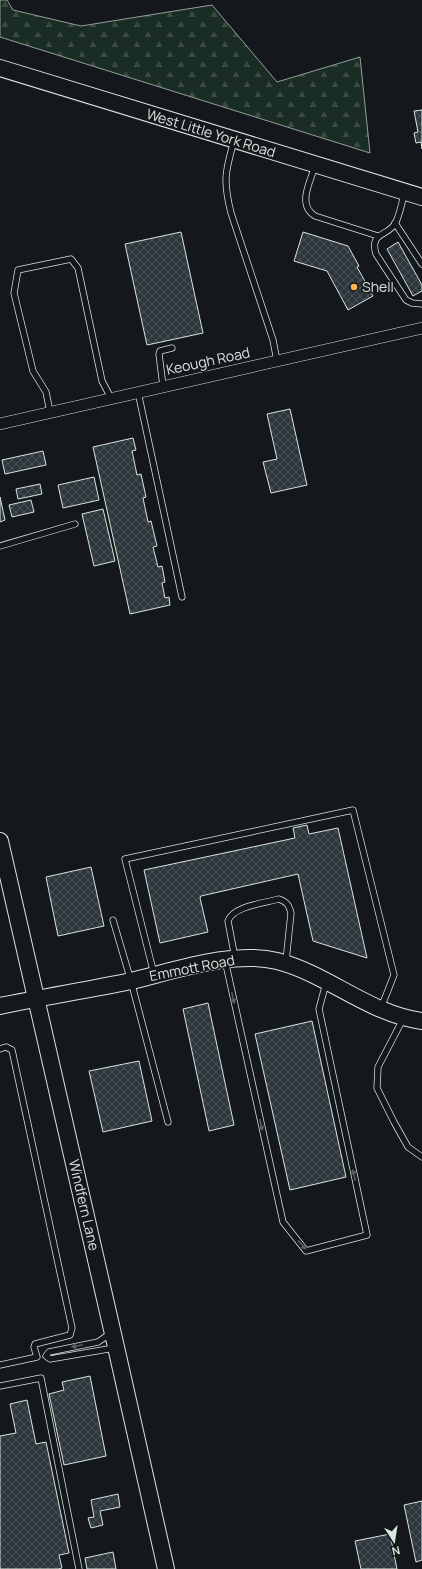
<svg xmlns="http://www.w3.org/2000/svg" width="422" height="1569" font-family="Manrope,sans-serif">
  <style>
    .forest { fill: url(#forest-firs); stroke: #939e99 }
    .building { fill: url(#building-cross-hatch); stroke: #d8e6dc }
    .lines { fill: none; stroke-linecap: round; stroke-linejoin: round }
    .lane-casing { stroke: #d8e6dc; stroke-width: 7 }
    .street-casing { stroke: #d8e6dc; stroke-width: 12 }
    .secondary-casing { stroke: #d8e6dc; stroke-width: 18 }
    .lane { stroke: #14181c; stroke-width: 5.5 }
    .street { stroke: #14181c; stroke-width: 11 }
    .secondary { stroke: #14181c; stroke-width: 16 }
    .oneway { fill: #59605f }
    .poi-dot { fill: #ffb74d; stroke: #14181c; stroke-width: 1.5 }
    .labels { text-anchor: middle; stroke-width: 3; stroke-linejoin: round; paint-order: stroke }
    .street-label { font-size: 14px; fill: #d8e6dc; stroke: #14181c }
    .poi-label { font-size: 14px; fill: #d8e6dc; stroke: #14181c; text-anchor: start }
  </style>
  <defs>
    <pattern id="forest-firs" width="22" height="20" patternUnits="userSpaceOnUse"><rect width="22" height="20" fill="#1a2d24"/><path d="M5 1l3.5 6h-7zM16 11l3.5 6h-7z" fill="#3b4b43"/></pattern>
    <pattern id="building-cross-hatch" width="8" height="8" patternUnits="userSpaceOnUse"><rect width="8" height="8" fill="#2c363c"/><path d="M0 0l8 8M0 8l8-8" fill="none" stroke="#4a5358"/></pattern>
  </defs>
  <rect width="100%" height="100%" fill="#14181c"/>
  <path class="forest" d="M 0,0 L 7,0 L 13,10 L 81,26 L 212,5 L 277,82 L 360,57 L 370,153 L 0,37 Z"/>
  <g class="building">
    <path d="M 422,110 L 422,149 L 421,142 L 416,143 L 414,133 L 418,132 L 414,111 Z"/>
    <path d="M 181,232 L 203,333 L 147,345 L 125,244 Z"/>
    <path d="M 303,232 L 348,246 L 359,266 L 357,267 L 373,296 L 348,310 L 327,271 L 294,261 Z"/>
    <path d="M 398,242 L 422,285 L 422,291 L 413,296 L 387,249 Z"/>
    <path d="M 290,409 L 307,485 L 271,493 L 263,462 L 277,459 L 267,414 Z"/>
    <path d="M 133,438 L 136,450 L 132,451 L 137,475 L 141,474 L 146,497 L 143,498 L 148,522 L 151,521 L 157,546 L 153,547 L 158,567 L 162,566 L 165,582 L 162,583 L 165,598 L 169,597 L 170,605 L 130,614 L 93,447 Z"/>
    <path d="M 43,451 L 46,465 L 5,474 L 2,460 Z"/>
    <path d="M 94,477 L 99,500 L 63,508 L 58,485 Z"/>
    <path d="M 40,484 L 42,494 L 18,499 L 16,489 Z"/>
    <path d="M 0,497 L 5,520 L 0,522 Z"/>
    <path d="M 31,500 L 34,512 L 12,517 L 9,505 Z"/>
    <path d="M 103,509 L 115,561 L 94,566 L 82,514 Z"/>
    <path d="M 307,825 L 309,834 L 338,828 L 367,958 L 313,941 L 298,874 L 201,896 L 200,898 L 208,932 L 160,943 L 144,870 L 295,838 L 293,828 Z"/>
    <path d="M 91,867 L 104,926 L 58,936 L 46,877 Z"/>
    <path d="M 208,1003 L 234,1125 L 209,1131 L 183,1009 Z"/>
    <path d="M 312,1021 L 346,1177 L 290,1190 L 255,1034 Z"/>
    <path d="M 139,1061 L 152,1121 L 103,1132 L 89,1071 Z"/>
    <path d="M 90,1376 L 106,1456 L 64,1465 L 49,1394 L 64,1390 L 62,1382 Z"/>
    <path d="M 27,1400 L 36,1444 L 46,1442 L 69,1553 L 59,1555 L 62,1568 L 58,1569 L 0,1569 L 0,1436 L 16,1433 L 10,1404 Z"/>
    <path d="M 118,1494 L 120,1507 L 100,1511 L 103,1525 L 91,1528 L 88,1518 L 94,1517 L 91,1500 Z"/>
    <path d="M 422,1501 L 422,1560 L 416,1562 L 404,1505 Z"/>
    <path d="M 390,1534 L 397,1569 L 361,1569 L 355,1541 Z"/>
    <path d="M 113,1552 L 116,1569 L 87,1569 L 85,1558 Z"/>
  </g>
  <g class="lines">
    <g class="lane-casing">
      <g id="lane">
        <path d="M 234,141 C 225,172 223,181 231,213 L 273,340 L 277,361"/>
        <path d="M 315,166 C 310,182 297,205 315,216 L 378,236"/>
        <path d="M 404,194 C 402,203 400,213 396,222 C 389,237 369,231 376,254 L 406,300 L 412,303 L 422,304"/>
        <path d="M 395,223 L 422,264"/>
        <path d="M 163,386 L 159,354 L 160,351 L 172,348"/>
        <path d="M 138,392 L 182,597"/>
        <path d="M 50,412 L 46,392 L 33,371 L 14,293 L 18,270 L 71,259 L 78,268 L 102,381 L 111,398"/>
        <path d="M 0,546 L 75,524"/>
        <path d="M 113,920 L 131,981 L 168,1122"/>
        <path d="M 235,958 L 228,921 C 233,906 265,903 279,899 C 287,902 289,905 291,913 L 286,961"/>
        <path d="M 225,960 L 283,1222 L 306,1251 L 367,1235 L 319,1009 L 326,983"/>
        <path d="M 154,974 L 125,859 L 353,810 L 394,975 L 381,1008"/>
        <path d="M 403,1019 L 378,1067 L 377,1088 L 394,1122 L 408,1147 L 422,1157"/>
        <path d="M 0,1049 L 6,1047 L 12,1050 L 72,1328 L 70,1335 L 35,1344 L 34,1347 L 37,1357 L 0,1365"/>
        <path d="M 111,1333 L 98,1342 L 49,1352 L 46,1356 L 50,1359 L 114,1348"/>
        <path d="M 0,1386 L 41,1378 L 79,1569"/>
      </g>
    </g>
    <g class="street-casing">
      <path id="street" d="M 0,424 L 422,328"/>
    </g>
    <g class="secondary-casing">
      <g id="secondary">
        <path d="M 0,68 L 422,197"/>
        <path d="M 0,841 L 116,1347 L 166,1569"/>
        <path d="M 0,1006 C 43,997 88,990 131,981 C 174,971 233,950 277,961 C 328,974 369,1014 422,1021"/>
      </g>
    </g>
    <use href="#lane" class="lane"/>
    <use href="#street" class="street"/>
    <use href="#secondary" class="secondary"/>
  </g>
  <defs><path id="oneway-solid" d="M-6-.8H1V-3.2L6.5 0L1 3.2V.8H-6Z"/></defs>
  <g class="oneway">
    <use href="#oneway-solid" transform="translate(233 998) rotate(78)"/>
    <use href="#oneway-solid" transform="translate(261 1125) rotate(78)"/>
    <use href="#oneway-solid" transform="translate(354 1175) rotate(-102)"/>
    <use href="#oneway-solid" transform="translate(302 1245) rotate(48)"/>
    <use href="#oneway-solid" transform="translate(77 1346) rotate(168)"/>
  </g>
  <circle class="poi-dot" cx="354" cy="287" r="4"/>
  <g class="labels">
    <g class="street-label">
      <text transform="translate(211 133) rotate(17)" y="5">West Little York Road</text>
      <text transform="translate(208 361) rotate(-12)" y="5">Keough Road</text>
      <text transform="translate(192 968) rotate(-11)" y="5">Emmott Road</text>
      <text transform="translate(84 1205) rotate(77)" y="5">Windfern Lane</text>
    </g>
    <g class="poi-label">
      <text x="362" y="292">Shell</text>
    </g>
  </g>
  <g transform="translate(394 1541) rotate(168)" stroke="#14181c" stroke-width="3" paint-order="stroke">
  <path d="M0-3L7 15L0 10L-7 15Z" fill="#d8e6dc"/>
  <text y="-6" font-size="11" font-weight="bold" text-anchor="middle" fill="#d8e6dc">N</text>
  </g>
</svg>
